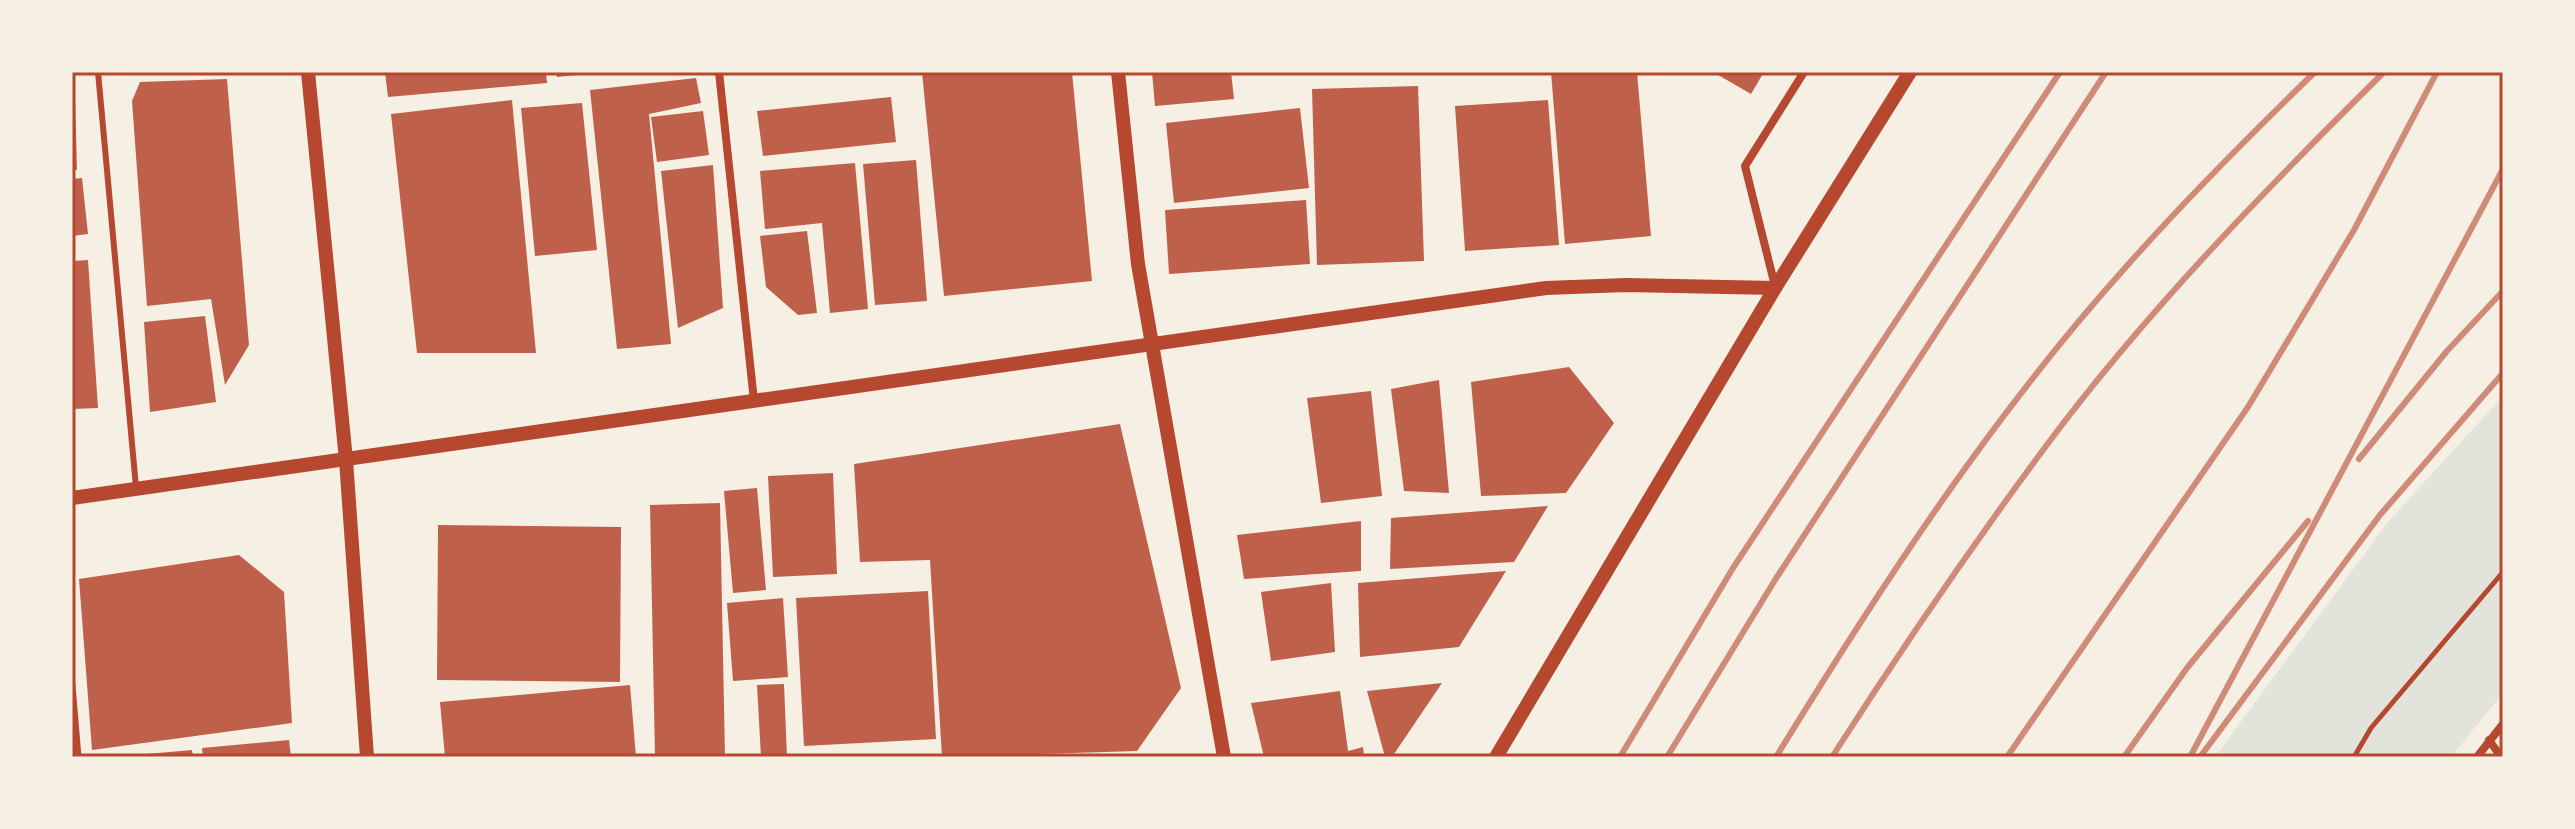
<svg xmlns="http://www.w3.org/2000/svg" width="2575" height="829" font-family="'Work Sans',sans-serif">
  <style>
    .green { fill: #e2e4dc }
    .building { fill: #bf614a }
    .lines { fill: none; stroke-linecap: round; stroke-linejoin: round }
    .path { stroke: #b5482f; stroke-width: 5 }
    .service { stroke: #b5482f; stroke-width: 6 }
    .pedestrian { stroke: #b5482f; stroke-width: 7 }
    .minor { stroke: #b5482f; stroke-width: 8 }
    .tertiary { stroke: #b5482f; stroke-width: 14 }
    .rail { stroke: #cf8b77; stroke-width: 6 }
    .neatline { fill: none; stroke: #b5482f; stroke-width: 3 }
  </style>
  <rect width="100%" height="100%" fill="#f6efe4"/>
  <path class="green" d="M 2503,396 L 2503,693 L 2451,757 L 2215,757 L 2388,522 Z"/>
  <g class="building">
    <path d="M 385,72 L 546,72 L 547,83 L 388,97 Z"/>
    <path d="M 556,72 L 585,72 L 586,74 L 557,77 Z"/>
    <path d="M 922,72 L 1072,72 L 1092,281 L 944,296 Z"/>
    <path d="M 1152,72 L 1231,72 L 1234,99 L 1155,106 Z"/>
    <path d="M 1551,72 L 1637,72 L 1651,236 L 1565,244 Z"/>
    <path d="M 1713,72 L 1764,72 L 1751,94 Z"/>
    <path d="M 696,78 L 701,103 L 649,114 L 671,344 L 617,349 L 590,90 Z"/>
    <path d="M 227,79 L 249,345 L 225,385 L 211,299 L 147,306 L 132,101 L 140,82 Z"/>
    <path d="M 1418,86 L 1424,261 L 1317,265 L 1312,89 Z"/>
    <path d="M 72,97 L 75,97 L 77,170 L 72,169 Z"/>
    <path d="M 891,97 L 896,142 L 763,156 L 757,111 Z"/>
    <path d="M 512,100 L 536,353 L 417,353 L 391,114 Z"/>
    <path d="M 1548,100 L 1559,245 L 1465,251 L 1455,106 Z"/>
    <path d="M 582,103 L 597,250 L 535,256 L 521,108 Z"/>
    <path d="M 1300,108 L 1309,188 L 1174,203 L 1166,123 Z"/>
    <path d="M 703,111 L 709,155 L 657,162 L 651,117 Z"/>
    <path d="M 916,160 L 927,301 L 875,305 L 863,164 Z"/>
    <path d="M 855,163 L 868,309 L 830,313 L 822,223 L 765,229 L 760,171 Z"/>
    <path d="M 713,165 L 723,308 L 678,328 L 661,171 Z"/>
    <path d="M 82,178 L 88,234 L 72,236 L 72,179 Z"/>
    <path d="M 1306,200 L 1310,264 L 1169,274 L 1165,210 Z"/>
    <path d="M 807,231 L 817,313 L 798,315 L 766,287 L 760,236 Z"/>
    <path d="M 88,260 L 98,408 L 72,409 L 72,261 Z"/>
    <path d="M 205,316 L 216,402 L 150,412 L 144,322 Z"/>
    <path d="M 1569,367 L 1614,423 L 1566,493 L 1481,496 L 1471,382 Z"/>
    <path d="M 1439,380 L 1449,493 L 1404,491 L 1391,389 Z"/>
    <path d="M 1371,391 L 1382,496 L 1321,503 L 1307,398 Z"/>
    <path d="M 1120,424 L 1181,688 L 1137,751 L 942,757 L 930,560 L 860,562 L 854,464 Z"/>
    <path d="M 833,473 L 837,574 L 773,577 L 768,476 Z"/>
    <path d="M 757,488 L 766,590 L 733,593 L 724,491 Z"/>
    <path d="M 720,503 L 725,757 L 655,757 L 650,505 Z"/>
    <path d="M 1548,506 L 1514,562 L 1390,569 L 1391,518 Z"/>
    <path d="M 1361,521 L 1361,571 L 1244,579 L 1237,535 Z"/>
    <path d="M 438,525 L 621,527 L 620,682 L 437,680 Z"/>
    <path d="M 239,555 L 284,592 L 292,723 L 92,750 L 79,579 Z"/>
    <path d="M 1506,571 L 1459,647 L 1360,657 L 1358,583 Z"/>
    <path d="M 1331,583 L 1335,652 L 1271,661 L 1261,592 Z"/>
    <path d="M 928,591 L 936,739 L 804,746 L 796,598 Z"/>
    <path d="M 783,598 L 788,677 L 733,681 L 727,603 Z"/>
    <path d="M 1442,683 L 1392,757 L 1385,757 L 1367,691 Z"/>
    <path d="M 784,684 L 787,757 L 761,757 L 757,685 Z"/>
    <path d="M 630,685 L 636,757 L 445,757 L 440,702 Z"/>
    <path d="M 1340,691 L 1348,751 L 1363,747 L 1364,757 L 1264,757 L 1251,703 Z"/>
    <path d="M 289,740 L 291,757 L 203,757 L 202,748 Z"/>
    <path d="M 192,750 L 193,757 L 135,757 L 135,755 Z"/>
  </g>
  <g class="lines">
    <path class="path" d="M 2354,757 L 2371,728 L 2503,572"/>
    <path class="service" d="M 98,72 L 136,487"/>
    <path class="pedestrian" d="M 72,685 L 78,757"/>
    <g class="minor">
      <path d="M 719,72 L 754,401"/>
      <path d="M 1775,286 L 1745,166 L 1804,72"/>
      <path d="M 2489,740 L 2501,757"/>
      <path d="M 2477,757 L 2503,724"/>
    </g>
    <g class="tertiary">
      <path d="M 308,72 L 346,460 L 367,757"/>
      <path d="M 1118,72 L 1138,264 L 1224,757"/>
      <path d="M 72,498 L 1546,288 L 1626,285 L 1775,288"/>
      <path d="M 1496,757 L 1775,288 L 1910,72"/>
    </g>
    <g class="rail">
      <path d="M 2359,459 L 2447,351 L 2503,291"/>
      <path d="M 1620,757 L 1733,568 L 2060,72"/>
      <path d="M 1667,757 L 1775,580 L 2106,72"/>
      <path d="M 1776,757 C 1881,586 1991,417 2125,268 C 2185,200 2250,135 2315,72"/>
      <path d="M 1832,757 C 1900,651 1971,547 2046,446 C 2145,313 2266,189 2384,72"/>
      <path d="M 2007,757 L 2248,407 L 2354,230 L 2437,72"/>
      <path d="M 2124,757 L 2187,668 L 2308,521"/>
      <path d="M 2190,757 L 2503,169"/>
      <path d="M 2200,757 L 2380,515 L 2503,373"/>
    </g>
  </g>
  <rect width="2575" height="829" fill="none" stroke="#f6efe4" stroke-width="148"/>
  <rect x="74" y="74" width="2427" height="681" class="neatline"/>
</svg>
